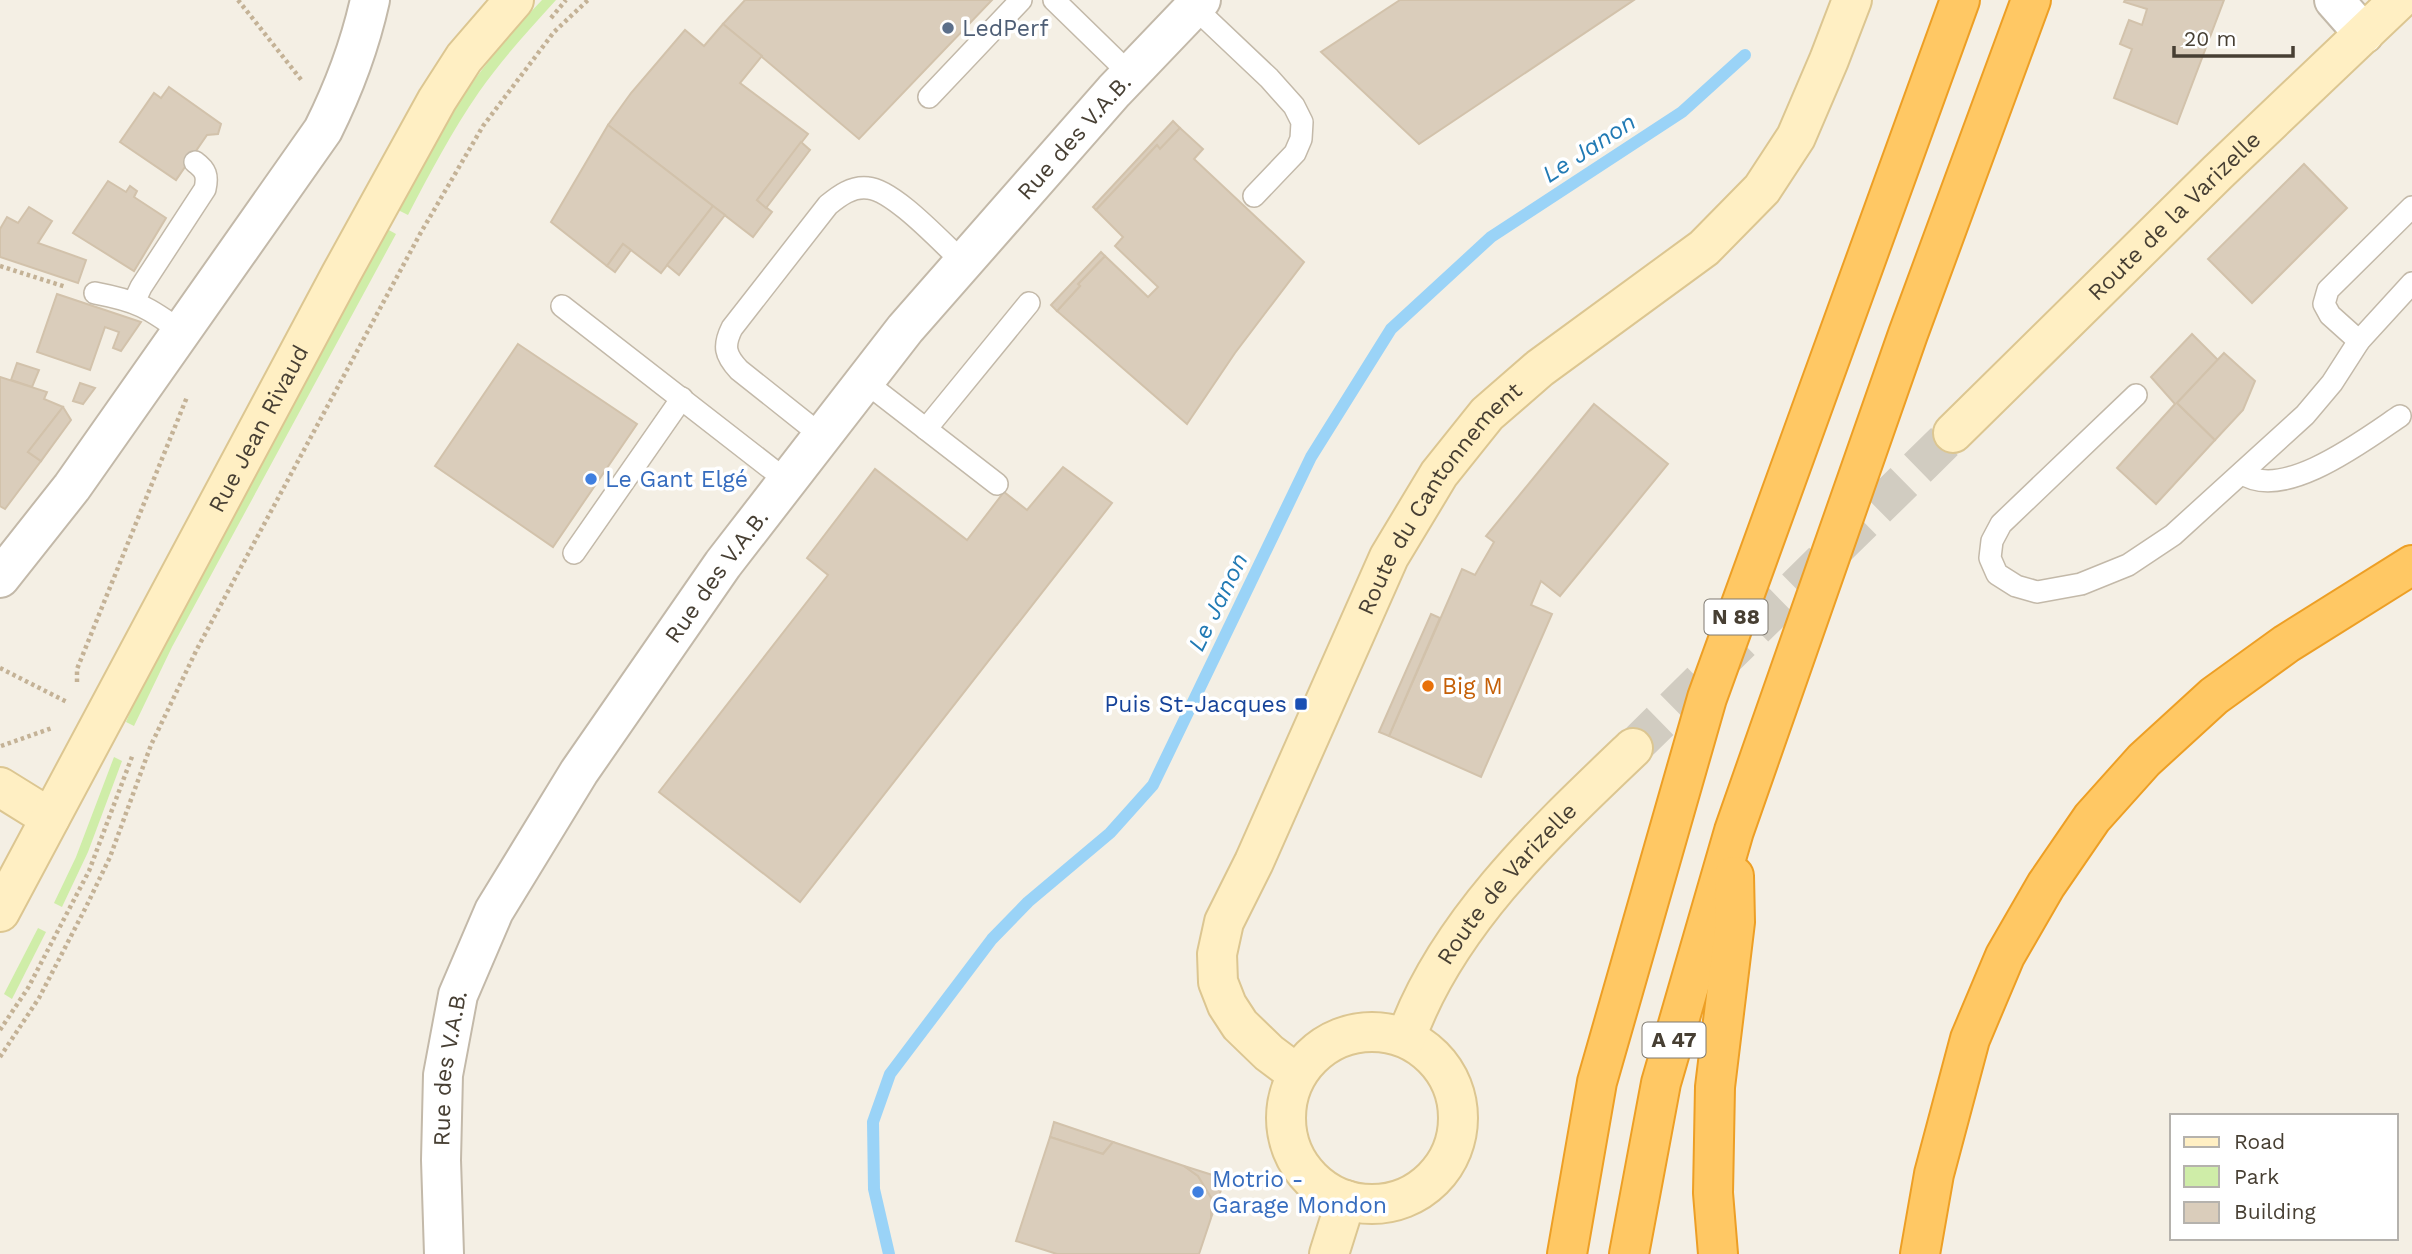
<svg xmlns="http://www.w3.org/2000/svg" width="2412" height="1254" font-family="'Work Sans',sans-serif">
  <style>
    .green { fill: #cfeda8 }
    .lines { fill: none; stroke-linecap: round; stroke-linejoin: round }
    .stream { stroke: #9ad3f7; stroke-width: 12 }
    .building { fill: #dacdbb; stroke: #d2c2ab; stroke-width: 2 }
    .secondary-tunnel { stroke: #d1ccc1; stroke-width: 38; stroke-dasharray: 38 19; stroke-linecap: butt }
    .lane-casing { stroke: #c3b9a9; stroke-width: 24 }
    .street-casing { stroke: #c3b9a9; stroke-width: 42 }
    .secondary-casing { stroke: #dcc691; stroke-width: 42 }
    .highway-casing { stroke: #ed9f25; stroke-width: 42 }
    .path { stroke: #c4b296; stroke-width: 4.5; stroke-dasharray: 3.5 3.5; stroke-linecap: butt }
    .lane { stroke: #fff; stroke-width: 21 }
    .street { stroke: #fff; stroke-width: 38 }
    .secondary { stroke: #ffefc3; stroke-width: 38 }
    .highway { stroke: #ffc864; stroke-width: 38 }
    .service-dot { fill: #5c6f8a; stroke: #fff; stroke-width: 2.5 }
    .shop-dot { fill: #3f7fe0; stroke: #fff; stroke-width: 2.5 }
    .food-dot { fill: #e8710a; stroke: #fff; stroke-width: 2.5 }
    .transit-dot { fill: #1a4fb4; stroke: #fff; stroke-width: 2.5 }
    .labels { text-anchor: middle; stroke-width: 7; stroke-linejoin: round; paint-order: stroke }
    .shield { fill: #fff; stroke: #7e7970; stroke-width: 2 }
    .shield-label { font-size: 21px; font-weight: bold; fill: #473f33 }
    .service-label { font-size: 23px; fill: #4e5e75; stroke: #fff; text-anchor: start }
    .street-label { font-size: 23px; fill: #473f33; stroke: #fff }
    .shop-label { font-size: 23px; fill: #366cbe; stroke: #fff; text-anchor: start }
    .food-label { font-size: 23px; fill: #c56008; stroke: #fff; text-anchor: start }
    .transit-label { font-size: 23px; fill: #164399; stroke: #fff; text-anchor: end }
    .water-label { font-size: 24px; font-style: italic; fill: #217ab4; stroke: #fff }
  </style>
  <rect width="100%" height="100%" fill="#f4efe4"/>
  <g class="green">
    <path d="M 542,0 L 556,0 C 529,30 502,59 479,92 C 452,131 430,173 408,215 L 398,210 C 422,166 445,120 475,79 C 496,51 518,25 542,0 Z"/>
    <path d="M 387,229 L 396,234 L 172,647 L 134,726 L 126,722 L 139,691 Z"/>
    <path d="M 114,757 L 122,761 L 88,852 L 62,907 L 54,903 L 76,857 Z"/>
    <path d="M 38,928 L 46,932 L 12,999 L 4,994 Z"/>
  </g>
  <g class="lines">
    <path class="stream" d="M 889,1254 L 874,1189 L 873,1122 L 890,1074 L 992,939 L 1028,902 L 1110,833 L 1153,785 L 1311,457 L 1391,329 L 1491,237 L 1682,112 L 1745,55"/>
  </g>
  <g class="building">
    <path d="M 745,0 L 992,0 L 859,139 L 723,24 Z"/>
    <path d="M 1400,0 L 1634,0 L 1419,144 L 1321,52 Z"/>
    <path d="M 2125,0 L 2224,0 L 2177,124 L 2114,98 L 2132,49 L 2120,44 L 2129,20 L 2142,25 L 2147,9 L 2124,2 Z"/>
    <path d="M 723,24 L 762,56 L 740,83 L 808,134 L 757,200 L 772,212 L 753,237 L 608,125 L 631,93 L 685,30 L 704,46 Z"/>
    <path d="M 169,87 L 221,124 L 218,134 L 207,135 L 176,180 L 120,142 L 154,93 L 161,98 Z"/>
    <path d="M 1173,121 L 1180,128 L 1160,149 L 1157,145 L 1096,210 L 1093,207 Z"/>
    <path d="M 608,125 L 713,206 L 661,273 L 623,244 L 607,266 L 551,222 Z"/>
    <path d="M 1180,128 L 1203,149 L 1194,159 L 1304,262 L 1235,353 L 1187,424 L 1057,311 L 1080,286 L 1078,284 L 1105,256 L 1148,297 L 1158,287 L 1115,246 L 1123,237 L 1096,210 L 1157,145 L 1160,149 Z"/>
    <path d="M 801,142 L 810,150 L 766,208 L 757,200 Z"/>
    <path d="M 2304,164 L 2347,208 L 2252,303 L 2208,259 Z"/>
    <path d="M 108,181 L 126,192 L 130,186 L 137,191 L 134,197 L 166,218 L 134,271 L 73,233 Z"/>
    <path d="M 713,206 L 725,215 L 679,275 L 667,265 Z"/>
    <path d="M 29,207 L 52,221 L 38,243 L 86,260 L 78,283 L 0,257 L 0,229 L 7,217 L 18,223 Z"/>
    <path d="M 623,244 L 631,250 L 615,272 L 607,266 Z"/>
    <path d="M 1101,252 L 1105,256 L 1078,284 L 1080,286 L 1057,311 L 1051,305 Z"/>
    <path d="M 57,294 L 141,322 L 121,351 L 113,348 L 119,332 L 105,327 L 90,370 L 37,352 Z"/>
    <path d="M 2192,334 L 2218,360 L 2177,403 L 2215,440 L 2156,504 L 2117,468 L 2175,404 L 2151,377 Z"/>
    <path d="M 518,344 L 637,424 L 553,547 L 435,466 Z"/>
    <path d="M 2224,353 L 2255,381 L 2243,410 L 2215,440 L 2177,403 Z"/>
    <path d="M 17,363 L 39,370 L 32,387 L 11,380 Z"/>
    <path d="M 0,377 L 47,392 L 44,399 L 63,407 L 28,452 L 41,461 L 5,509 L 0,506 Z"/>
    <path d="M 80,383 L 95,388 L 83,404 L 73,401 Z"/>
    <path d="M 1594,404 L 1668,464 L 1560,596 L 1541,581 L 1531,605 L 1552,614 L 1481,777 L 1389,736 L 1462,569 L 1475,575 L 1494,542 L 1486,536 Z"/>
    <path d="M 63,407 L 71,420 L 41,461 L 28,452 Z"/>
    <path d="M 1063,467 L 1112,503 L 800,902 L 659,792 L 828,575 L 807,558 L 875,469 L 967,540 L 1004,492 L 1027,510 Z"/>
    <path d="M 1431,614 L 1440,618 L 1389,736 L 1379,732 Z"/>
    <path d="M 1054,1122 L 1113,1142 L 1103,1154 L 1050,1137 Z"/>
    <path d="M 1050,1137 L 1103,1154 L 1113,1142 L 1184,1166 L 1198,1176 L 1212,1199 L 1211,1218 L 1199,1254 L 1057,1254 L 1016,1241 Z"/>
    <path d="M 1184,1166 L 1225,1179 L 1211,1218 L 1212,1199 L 1198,1176 Z"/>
  </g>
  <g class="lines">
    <path class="secondary-tunnel" d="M 1633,748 L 1953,433"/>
    <g class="lane-casing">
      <g id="lane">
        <path d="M 1054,0 L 1130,74"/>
        <path d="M 1194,7 L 1269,78 L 1294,106 L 1302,122 L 1301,139 L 1295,153 L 1254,196"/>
        <path d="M 929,97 L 1021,0"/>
        <path d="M 95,293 C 137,301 148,307 182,332"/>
        <path d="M 134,302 L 141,287 L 205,189 C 208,176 206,170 195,162"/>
        <path d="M 562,306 L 787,481"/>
        <path d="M 2359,341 L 2330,315 L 2324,304 L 2328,290 L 2412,207"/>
        <path d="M 864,381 L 997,484"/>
        <path d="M 2136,395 L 2001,524 L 1992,541 L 1990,558 L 1997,574 L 2016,586 L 2037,592 L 2081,584 L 2128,565 L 2173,535 L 2305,415 L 2332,383 L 2359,341 L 2412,283"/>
        <path d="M 926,429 L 1029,303"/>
        <path d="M 822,436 L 739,370 C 725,355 723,346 732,328 L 828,205 C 839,196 852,186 868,188 C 894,190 943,244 963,262"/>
        <path d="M 2242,473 C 2282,503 2366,439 2400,416"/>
        <path d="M 574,553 L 682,398"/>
      </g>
    </g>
    <g class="street-casing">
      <g id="street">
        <path d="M 2334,0 L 2364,34"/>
        <path d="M 0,578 L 72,487 L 323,130 C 344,88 360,45 370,0"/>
        <path id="s1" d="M 444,1254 L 441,1160 L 443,1075 L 458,995 L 494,911 L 579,772 L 723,564 L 905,329 L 1114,91 L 1201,0"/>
      </g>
    </g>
    <g class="secondary-casing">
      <g id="secondary">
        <path id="s2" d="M 1953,433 L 2218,172 L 2399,0"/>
        <path d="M 0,787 L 50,818"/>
        <path id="s3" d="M 0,912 L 341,274 L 437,100 L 464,58 L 514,0"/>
        <circle cx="1372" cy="1118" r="86"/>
        <path id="s4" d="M 1406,1038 C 1447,923 1546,831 1633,748"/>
        <path id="s5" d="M 1297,1074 L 1269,1053 L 1240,1025 L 1227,1005 L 1218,982 L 1217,954 L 1224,922 L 1254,862 L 1389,557 L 1439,474 L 1487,414 L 1540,368 L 1704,248 L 1762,189 L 1796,137 L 1829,60 L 1852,0"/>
        <path d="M 1329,1254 L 1346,1200"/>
      </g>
    </g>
    <g class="highway-casing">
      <g id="highway">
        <path d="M 1567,1254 L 1597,1082 L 1707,698 L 1960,0"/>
        <path d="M 1629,1254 L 1661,1083 L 1734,831 L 1908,334 L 2031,0"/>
        <path d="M 1718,1254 L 1713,1193 L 1715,1087 L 1735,922 L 1734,876"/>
        <path d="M 1920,1254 L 1934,1174 L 1970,1039 L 2005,956 L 2046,885 L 2092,818 L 2144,760 L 2214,696 L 2286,644 L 2412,565"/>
      </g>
    </g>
    <g class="path">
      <path d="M 238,0 L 303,82"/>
      <path d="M 551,18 L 566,0"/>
      <path d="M 0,266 L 66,287"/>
      <path d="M 0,668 L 67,702"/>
      <path d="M 77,682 L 77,669 L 187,397"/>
      <path d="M 1,746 L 52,728"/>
      <path d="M 0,1030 L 28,988 L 89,871 L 133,754"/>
      <path d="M 0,1057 L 39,998 L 86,907 L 110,857 L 151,745 L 197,649 L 420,234 L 483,126 L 554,32 L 588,0"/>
    </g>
    <use href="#lane" class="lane"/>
    <use href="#street" class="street"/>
    <use href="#secondary" class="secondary"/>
    <use href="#highway" class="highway"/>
  </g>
  <circle class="service-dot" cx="948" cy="28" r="7"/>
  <g class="shop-dot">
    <circle cx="591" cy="479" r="7"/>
    <circle cx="1198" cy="1192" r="7"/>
  </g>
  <circle class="food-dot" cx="1428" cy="686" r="7"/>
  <rect class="transit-dot" x="1294" y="697" width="14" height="14" rx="3.5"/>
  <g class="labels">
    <g class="shield">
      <rect x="1704.5" y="599.5" width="63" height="35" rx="5"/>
      <rect x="1642.5" y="1022.5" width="63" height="35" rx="5"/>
    </g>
    <g class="shield-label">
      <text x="1736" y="624">N 88</text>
      <text x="1674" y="1047">A 47</text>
    </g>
    <g class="service-label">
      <text x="962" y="36">LedPerf</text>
    </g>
    <g class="street-label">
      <text dy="8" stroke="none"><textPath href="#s1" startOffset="1321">Rue des V.A.B.</textPath></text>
      <text dy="8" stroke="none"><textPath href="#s2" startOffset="310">Route de la Varizelle</textPath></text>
      <text dy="8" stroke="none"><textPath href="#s3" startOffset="548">Rue Jean Rivaud</textPath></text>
      <text dy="8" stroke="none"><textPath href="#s5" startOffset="662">Route du Cantonnement</textPath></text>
      <text dy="8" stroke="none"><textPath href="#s1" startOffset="754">Rue des V.A.B.</textPath></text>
      <text dy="8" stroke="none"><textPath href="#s4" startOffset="186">Route de Varizelle</textPath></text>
      <text dy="8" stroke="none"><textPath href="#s1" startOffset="187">Rue des V.A.B.</textPath></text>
    </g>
    <g class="shop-label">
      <text x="605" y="487">Le Gant Elgé</text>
      <text x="1212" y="1187">Motrio -<tspan x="1212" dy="26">Garage Mondon</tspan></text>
    </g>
    <g class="food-label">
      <text x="1442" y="694">Big M</text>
    </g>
    <g class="transit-label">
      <text x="1287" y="712">Puis St-Jacques</text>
    </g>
    <g class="water-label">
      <text transform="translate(1589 148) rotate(-33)" y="8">Le Janon</text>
      <text transform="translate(1218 602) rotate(-64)" y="8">Le Janon</text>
    </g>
  </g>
  <rect x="2170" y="1114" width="228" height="126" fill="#ffffff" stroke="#b5b2ad" stroke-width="2"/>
  <rect x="2184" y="1137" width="35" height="10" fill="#ffefc3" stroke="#b5b2ad" stroke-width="2"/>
  <text x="2234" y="1149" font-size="21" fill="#473f33">Road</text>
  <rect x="2184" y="1166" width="35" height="21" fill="#cfeda8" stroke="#b5b2ad" stroke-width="2"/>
  <text x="2234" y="1184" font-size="21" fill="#473f33">Park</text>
  <rect x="2184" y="1202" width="35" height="21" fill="#dacdbb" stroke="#b5b2ad" stroke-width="2"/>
  <text x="2234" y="1219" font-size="21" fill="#473f33">Building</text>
  <path d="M2174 46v10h119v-10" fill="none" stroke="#473f33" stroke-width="3.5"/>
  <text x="2184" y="46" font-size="21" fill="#473f33" stroke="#ffffff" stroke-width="5" paint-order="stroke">20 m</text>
</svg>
